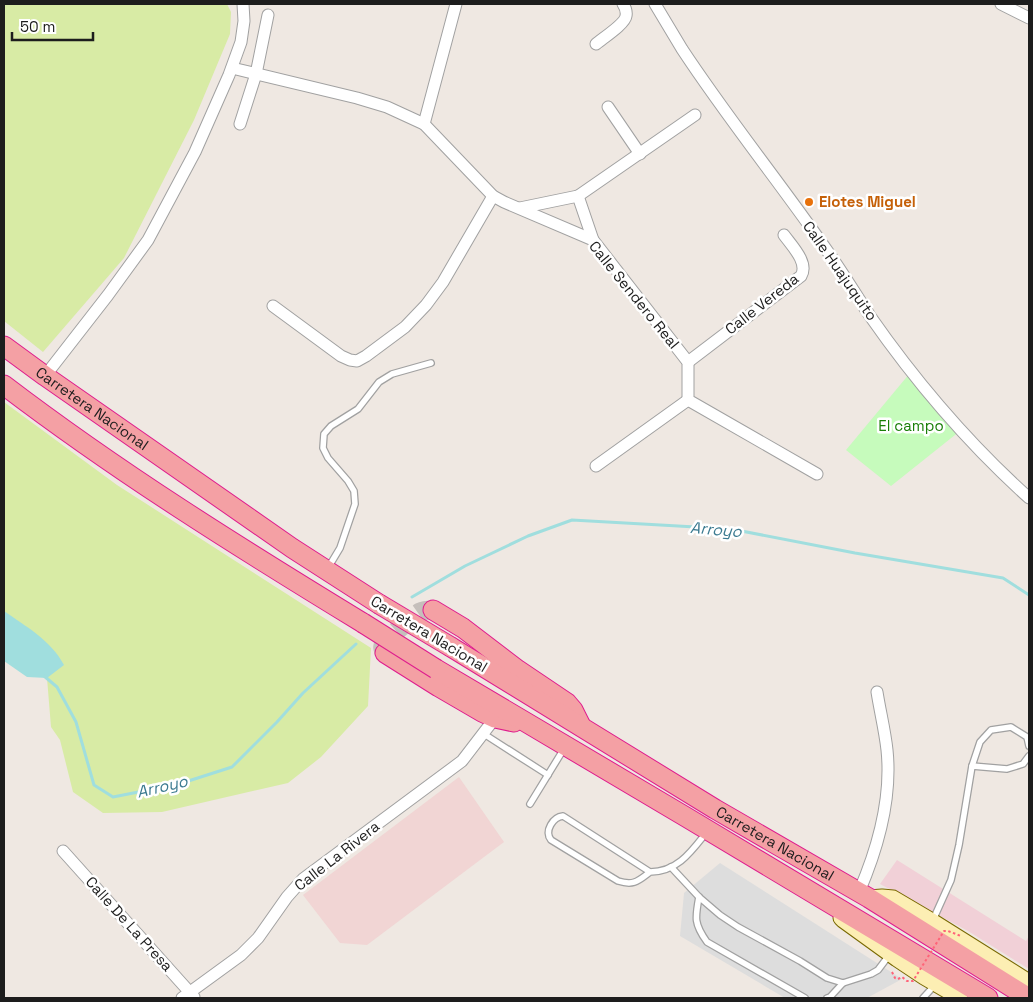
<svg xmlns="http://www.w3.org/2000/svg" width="1033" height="1002" font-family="'Space Grotesk',sans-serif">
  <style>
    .commercial { fill: #f1d0d7 }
    .military { fill: #f1d5d4 }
    .grass { fill: #d8eba5 }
    .park { fill: #c6fbbc }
    .parking { fill: #ddd }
    .water { fill: #a0dede }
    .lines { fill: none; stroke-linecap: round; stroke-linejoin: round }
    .stream { stroke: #a0dede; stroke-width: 3 }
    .trunk-tunnel { stroke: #c5bfbb; stroke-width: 19; stroke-dasharray: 19 9; stroke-linecap: butt }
    .service-casing { stroke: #a1a1a1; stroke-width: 8 }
    .minor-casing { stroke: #a1a1a1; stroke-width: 13 }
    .secondary-casing { stroke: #786800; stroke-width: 17 }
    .trunk-casing { stroke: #df1c8e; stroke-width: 21 }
    .path { stroke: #ff6378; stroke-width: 2; stroke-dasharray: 2.5 2.5; stroke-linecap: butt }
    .service { stroke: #fff; stroke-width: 5.5 }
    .minor { stroke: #fff; stroke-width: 11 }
    .secondary { stroke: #fceeb3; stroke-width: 15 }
    .trunk { stroke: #f4a0a4; stroke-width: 19 }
    .trunk-bridge-casing { stroke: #df1c8e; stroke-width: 21; stroke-linecap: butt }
    .path-bridge { stroke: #ff6378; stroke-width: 2; stroke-dasharray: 2.5 2.5; stroke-linecap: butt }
    .trunk-bridge { stroke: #f4a0a4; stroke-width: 19 }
    .food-dot { fill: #e8710a; stroke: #fff; stroke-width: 2 }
    .labels { text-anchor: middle; stroke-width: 5; stroke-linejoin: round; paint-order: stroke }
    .food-label { font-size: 15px; font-weight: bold; fill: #c56008; stroke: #fff; text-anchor: start }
    .street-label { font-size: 15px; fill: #1d1d1d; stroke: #fff }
    .park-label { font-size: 15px; fill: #197f07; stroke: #fff }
    .water-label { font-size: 16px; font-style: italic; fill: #3b7a90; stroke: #fff }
  </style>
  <rect width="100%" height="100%" fill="#efe8e2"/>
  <path class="commercial" d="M 897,860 L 1026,941 L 1029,936 L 1029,969 L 968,931 L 880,884 Z"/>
  <path class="military" d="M 459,777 L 504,842 L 367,945 L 340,943 L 303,895 Z"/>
  <g class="grass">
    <path d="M 4,4 L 227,4 L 231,12 L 230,34 L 194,120 L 124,258 L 43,352 L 4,321 Z"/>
    <path d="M 4,402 L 117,485 L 371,648 L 368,706 L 321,757 L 288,783 L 162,812 L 103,813 L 73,792 L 60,740 L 51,727 L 47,678 L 4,630 Z"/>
  </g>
  <path class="park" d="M 910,373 L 960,431 L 891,486 L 846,450 Z"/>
  <path class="parking" d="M 720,863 L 902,979 L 867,998 L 785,998 L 680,936 L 684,893 Z"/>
  <path class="water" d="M 4,611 C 25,626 51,640 64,665 L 47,678 L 27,677 L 4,661 Z"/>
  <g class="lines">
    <g class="stream">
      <path d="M 412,597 L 465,566 L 528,536 L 572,520 L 731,529 L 855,553 L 1003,578 L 1029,595"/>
      <path d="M 44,676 L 57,687 L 76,722 L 94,785 L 113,797 L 179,784 L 232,767 L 277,722 L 303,693 L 356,644"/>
    </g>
    <path class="trunk-tunnel" d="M 385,653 C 383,650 382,649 383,645 C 384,640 415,615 420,612 C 424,610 428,610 433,610"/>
    <g class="service-casing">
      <g id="service">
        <path d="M 328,568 L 340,548 L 355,504 L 354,491 L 348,481 L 328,458 L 323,448 L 324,434 L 331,426 L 358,409 L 379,382 L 392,374 L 431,363"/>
        <path d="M 484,734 L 548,775"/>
        <path d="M 972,766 L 1007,769 L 1023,764 L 1029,756"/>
        <path d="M 530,804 L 565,747"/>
        <path d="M 671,867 L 699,897 L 720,915 L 738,927 L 800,961 L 827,978 L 843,983 L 871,974 L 878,970 L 890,954"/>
        <path d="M 650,872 C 638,881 634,886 618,881 L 551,840 C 544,831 553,817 563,816 L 650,872 C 677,872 691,852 706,833"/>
        <path d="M 699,897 C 695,918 694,924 707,942 L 805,998"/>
        <path d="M 933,920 L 951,880 L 959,845 L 972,766 L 980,742 L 991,730 L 1011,727 L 1027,737 L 1029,746"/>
        <path d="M 827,998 L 830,997 L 843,983"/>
        <path d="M 923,998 L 934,986"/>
      </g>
    </g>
    <g class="minor-casing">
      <g id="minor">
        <path d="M 655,4 C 664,19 673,34 682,49 C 728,119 781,184 828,252 C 843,273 856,295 870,316 C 916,382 969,444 1029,498"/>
        <path d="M 1001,4 L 1029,18"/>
        <path d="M 596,44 C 603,38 625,24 626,16 C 627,11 625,7 623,4"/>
        <path d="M 232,68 L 357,98 L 387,107 L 424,124 L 493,196 L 504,202 L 593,240 L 688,362 L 688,400 L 817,474"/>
        <path d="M 608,107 L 640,154"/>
        <path d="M 240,124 L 256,74 L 268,15"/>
        <path d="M 424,124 L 456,4"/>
        <path d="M 578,196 L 593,240"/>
        <path d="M 520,208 L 578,196 L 695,115"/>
        <path d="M 273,306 L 341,356 L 350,360 L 357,361 L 366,356 L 405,327 L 426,305 L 443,282 L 493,196"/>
        <path d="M 688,362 L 801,276 C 809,263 792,246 784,235"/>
        <path d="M 45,376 L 108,295 L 148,240 L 195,152 L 229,75 L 241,42 L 244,21 L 243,4"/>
        <path d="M 596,466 L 688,400"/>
        <path d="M 63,851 L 194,997"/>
        <path d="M 859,892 C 878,848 892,798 887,750 C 885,731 880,711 877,692"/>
        <path d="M 182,998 L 241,955 L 258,938 L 287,897 L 303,879 L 462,761 L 495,718"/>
      </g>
    </g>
    <g class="secondary-casing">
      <g id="secondary">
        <path d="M 869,898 L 882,897 L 893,898 L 932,921 L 1029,982"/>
        <path d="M 841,918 L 843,920 L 897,959 L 924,977 L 960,998"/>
      </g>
    </g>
    <g class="trunk-casing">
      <g id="trunk">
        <path id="s1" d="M 4,346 L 45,376 L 292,548 L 379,604"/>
        <path d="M 4,385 C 118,472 240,548 363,623"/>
        <path d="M 433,610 L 463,628 L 518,670 L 567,703 L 573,710 L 580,724"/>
        <path id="s2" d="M 451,647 L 715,809 L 869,898 L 1029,998"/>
        <path d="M 385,653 L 439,687 L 482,712 L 495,718 L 514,722"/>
        <path d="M 436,669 L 686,817 L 988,998"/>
      </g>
    </g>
    <path class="path" d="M 892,972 L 895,978 L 898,979"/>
    <use href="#service" class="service"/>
    <use href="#minor" class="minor"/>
    <use href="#secondary" class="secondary"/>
    <use href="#trunk" class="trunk"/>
    <g class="trunk-bridge-casing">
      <g id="trunk-bridge">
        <path d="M 379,604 L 451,647"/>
        <path d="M 363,623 L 436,669"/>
      </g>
    </g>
    <path class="path-bridge" d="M 898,979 L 902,977 L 907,981 L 913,981 L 944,931 L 948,931 L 961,936"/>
    <use href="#trunk-bridge" class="trunk-bridge"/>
  </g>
  <circle class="food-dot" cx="809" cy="202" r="5"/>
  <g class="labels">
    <g class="food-label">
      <text x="819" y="207">Elotes Miguel</text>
    </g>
    <g class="street-label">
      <text transform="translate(840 271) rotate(55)" y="5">Calle Huajuquito</text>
      <text transform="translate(634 295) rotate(51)" y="5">Calle Sendero Real</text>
      <text transform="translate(762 304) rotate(-38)" y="5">Calle Vereda</text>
      <text dy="5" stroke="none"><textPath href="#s1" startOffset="108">Carretera Nacional</textPath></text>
      <text transform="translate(429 634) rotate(31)" y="5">Carretera Nacional</text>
      <text dy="5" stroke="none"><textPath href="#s2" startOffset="379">Carretera Nacional</textPath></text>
      <text transform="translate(337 856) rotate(-38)" y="5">Calle La Rivera</text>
      <text transform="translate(129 924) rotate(48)" y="5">Calle De La Presa</text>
    </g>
    <g class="park-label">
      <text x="911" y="431">El campo</text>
    </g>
    <g class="water-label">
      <text transform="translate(716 529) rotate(5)" y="6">Arroyo</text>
      <text transform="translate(162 786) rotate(-13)" y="6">Arroyo</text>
    </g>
  </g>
  <rect width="1033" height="1002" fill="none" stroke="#1d1d1d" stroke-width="10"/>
  <path d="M12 32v8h81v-8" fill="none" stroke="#1d1d1d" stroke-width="2.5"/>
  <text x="20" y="32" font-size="15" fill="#1d1d1d" stroke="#ffffff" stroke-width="4" paint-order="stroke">50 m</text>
</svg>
